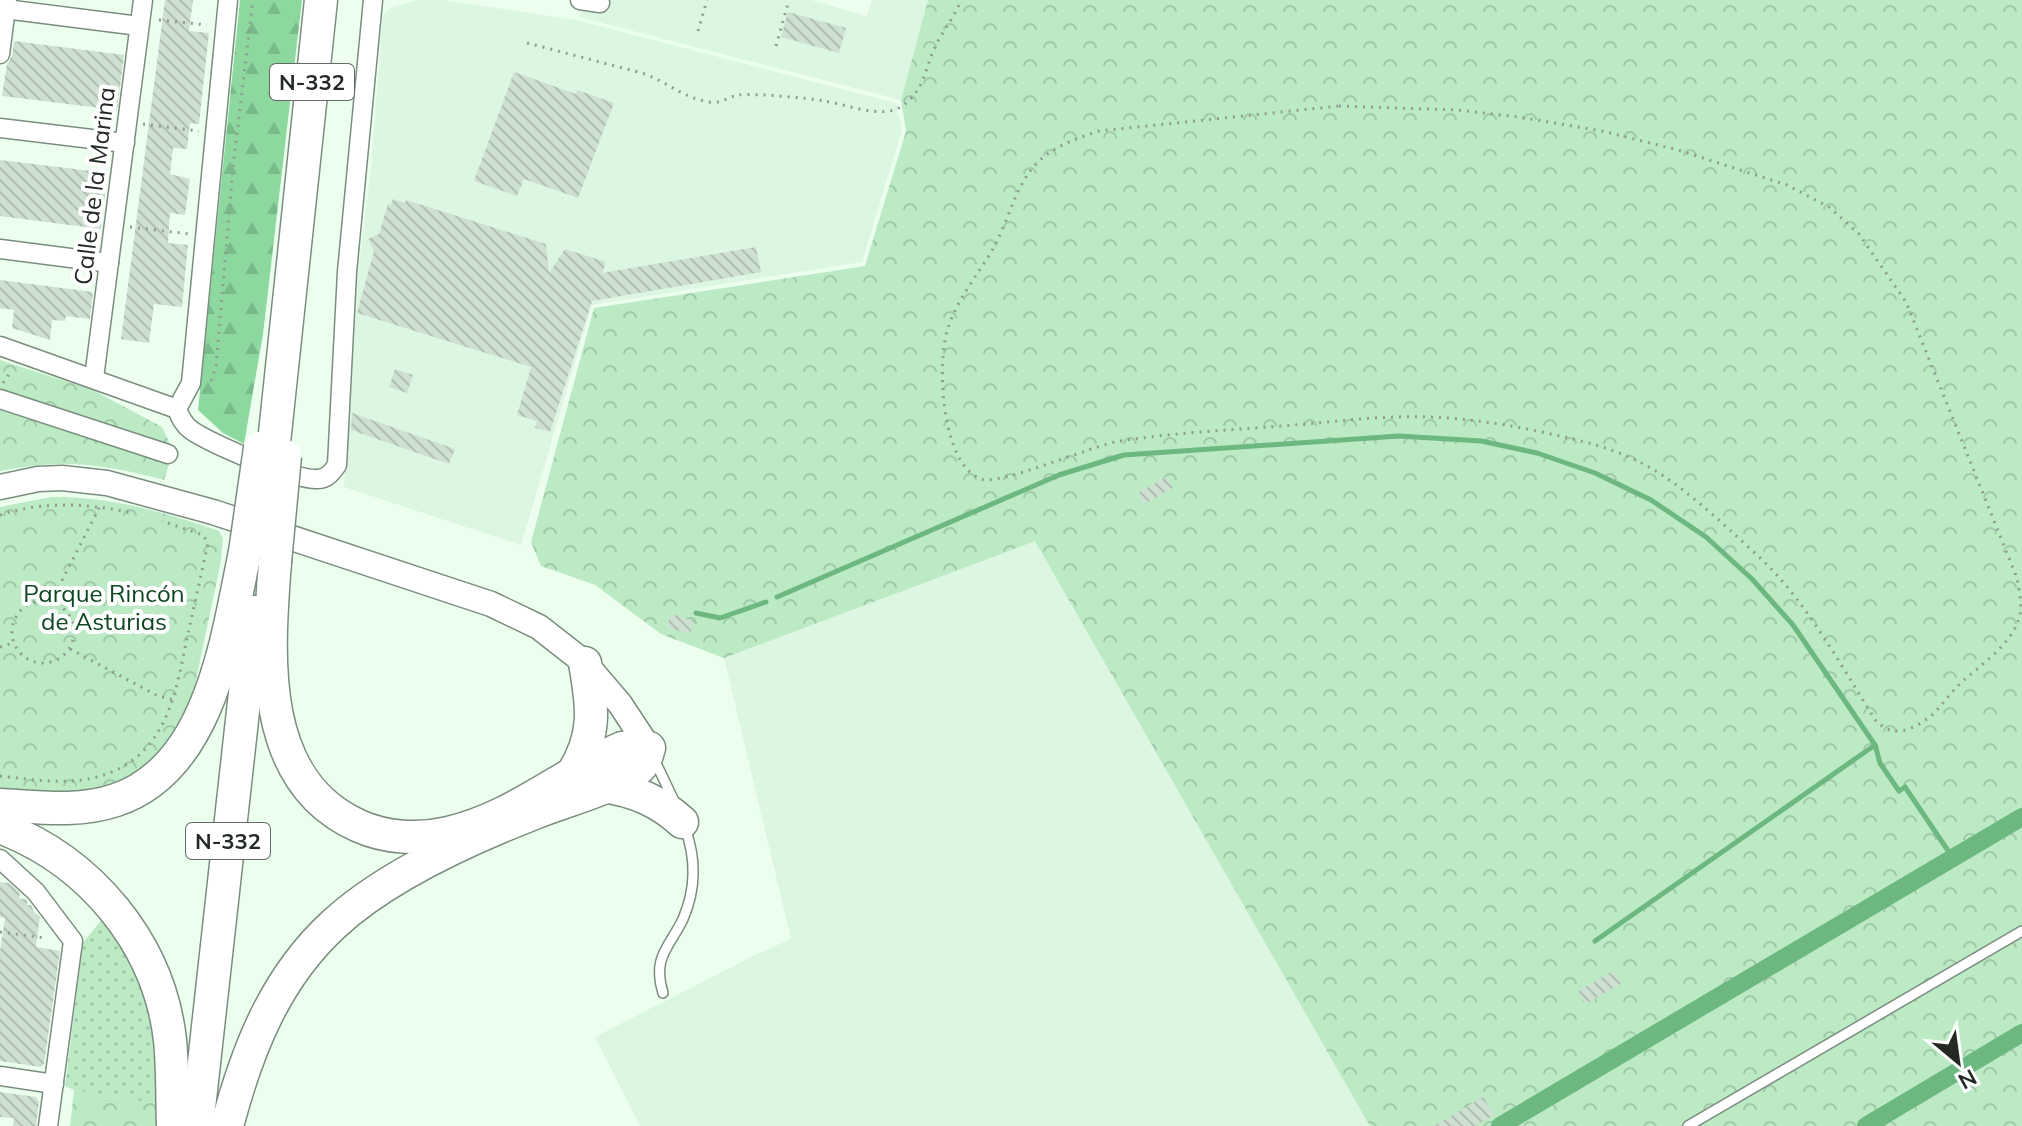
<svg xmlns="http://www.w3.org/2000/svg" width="2022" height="1126" font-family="Mulish,sans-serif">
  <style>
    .built { fill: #dcf6e1 }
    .grass { fill: url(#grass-dots) }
    .forest { fill: url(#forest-firs) }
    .park { fill: url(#park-crowns) }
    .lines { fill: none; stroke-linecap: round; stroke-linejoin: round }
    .stream { stroke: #6cb880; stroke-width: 5 }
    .canal { stroke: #6cb880; stroke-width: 18 }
    .building { fill: url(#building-back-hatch) }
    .lane-casing { stroke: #7b8d7f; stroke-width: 12 }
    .street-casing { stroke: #7b8d7f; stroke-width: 21 }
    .secondary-casing { stroke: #7b8d7f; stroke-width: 27 }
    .highway-casing { stroke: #7b8d7f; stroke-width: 35 }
    .path { stroke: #8f9c91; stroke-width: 3; stroke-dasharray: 2 6; stroke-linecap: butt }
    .lane { stroke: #fff; stroke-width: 9 }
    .street { stroke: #fff; stroke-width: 18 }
    .secondary { stroke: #fff; stroke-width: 24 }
    .highway { stroke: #fff; stroke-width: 32 }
    .highway-bridge-casing { stroke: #7b8d7f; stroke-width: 35; stroke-linecap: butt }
    .highway-bridge { stroke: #fff; stroke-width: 32 }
    .labels { text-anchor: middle; stroke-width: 8; stroke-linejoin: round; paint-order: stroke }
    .shield { fill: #fff; stroke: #656a66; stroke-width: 2 }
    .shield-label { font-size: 22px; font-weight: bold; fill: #232a24 }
    .street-label { font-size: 24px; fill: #232a24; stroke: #fff }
    .park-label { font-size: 24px; fill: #0d4722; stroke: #fff }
  </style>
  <defs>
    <pattern id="grass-dots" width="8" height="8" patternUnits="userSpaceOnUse" patternTransform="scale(2)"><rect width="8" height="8" fill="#bbeac5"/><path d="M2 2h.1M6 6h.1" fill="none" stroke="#a0c9a9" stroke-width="1.8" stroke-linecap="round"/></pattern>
    <pattern id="forest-firs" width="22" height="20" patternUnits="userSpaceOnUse" patternTransform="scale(2)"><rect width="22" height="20" fill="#8cd89f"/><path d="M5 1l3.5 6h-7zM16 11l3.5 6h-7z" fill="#78ba89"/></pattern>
    <pattern id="park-crowns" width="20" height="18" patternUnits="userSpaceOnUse" patternTransform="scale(2)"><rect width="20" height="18" fill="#bbeac5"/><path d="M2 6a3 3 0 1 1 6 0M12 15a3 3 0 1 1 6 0" fill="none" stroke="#a0c9a9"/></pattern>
    <pattern id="building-back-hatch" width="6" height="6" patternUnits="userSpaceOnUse" patternTransform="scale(2)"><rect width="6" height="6" fill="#cee0d1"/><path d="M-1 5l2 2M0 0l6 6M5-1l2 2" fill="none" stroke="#b1c0b3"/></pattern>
  </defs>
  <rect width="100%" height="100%" fill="#ecffef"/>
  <g class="built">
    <path d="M 419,0 L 444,0 L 576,20 L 896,103 L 902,130 L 862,262 L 592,305 L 521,545 L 344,487 L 355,296 L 371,168 L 383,15 L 391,7 Z"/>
    <path d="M 584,0 L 811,0 L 867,16 L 872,0 L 928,0 L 901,100 L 579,17 Z"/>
    <path d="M 987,502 L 2022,1126 L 640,1126 L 595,1037 L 755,955 L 791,939 L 724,658 L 661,633 Z"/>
  </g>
  <path class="grass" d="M 102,919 C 126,931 149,996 154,1023 C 158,1049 157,1078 158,1104 L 74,1090 L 65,1086 L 83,943 Z"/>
  <path class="forest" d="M 240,0 L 302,0 L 263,334 L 244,444 L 223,433 L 198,410 Z"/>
  <g class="park">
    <path d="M 928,0 L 2022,0 L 2022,1126 L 1370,1126 L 1035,541 L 724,658 L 661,634 L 595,585 L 541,566 L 531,542 L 594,308 L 865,266 L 906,131 L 901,100 Z"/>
    <path d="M 0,360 L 93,390 L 162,427 L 170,444 L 175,446 L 164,480 C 103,464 63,458 0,471 Z"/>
    <path d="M 51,497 C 110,496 164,512 219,531 L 223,538 L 221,561 L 192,699 L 171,744 L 133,778 L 86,796 L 0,794 L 0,507 Z"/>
    <path d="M 74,1090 L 158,1104 L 157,1126 L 70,1126 Z"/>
  </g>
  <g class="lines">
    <g class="stream">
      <path d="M 777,597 L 1059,475 L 1124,455 L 1399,436 L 1481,441 L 1537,453 L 1595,473 L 1651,500 L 1706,537 L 1752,579 L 1793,625 L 1875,745 L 1880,763 L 1899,791 L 1905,787 L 1953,858"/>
      <path d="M 696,613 L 720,618 L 766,602"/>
      <path d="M 1595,941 L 1875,745"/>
    </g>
    <g class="canal">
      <path d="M 1500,1126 L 2022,817"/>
      <path d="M 1866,1126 L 2022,1033"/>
    </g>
  </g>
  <g class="building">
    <path d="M 165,0 L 193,0 L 189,31 L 209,33 L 199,124 L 190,123 L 187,149 L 173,148 L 170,174 L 190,179 L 185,215 L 170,213 L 168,243 L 188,245 L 182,307 L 154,304 L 149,343 L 121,339 Z"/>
    <path d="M 788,12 L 846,28 L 839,53 L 781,37 Z"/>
    <path d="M 14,41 L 124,55 L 117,110 L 2,96 L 7,64 L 12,56 Z"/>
    <path d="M 514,72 L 576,94 L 577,90 L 614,103 L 578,198 L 524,179 L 517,196 L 474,181 Z"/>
    <path d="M 0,160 L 108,173 L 101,229 L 0,216 Z"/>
    <path d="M 393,199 L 405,203 L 406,200 L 546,244 L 549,273 L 565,249 L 606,262 L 602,273 L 756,247 L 761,272 L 592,301 L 550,432 L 535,428 L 537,421 L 517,415 L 531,367 L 357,313 L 374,251 L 368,239 L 379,234 L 388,204 L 391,205 Z"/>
    <path d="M 0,280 L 93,292 L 90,319 L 66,316 L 65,321 L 52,320 L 50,340 L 12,328 L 14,310 L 0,308 Z"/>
    <path d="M 395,369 L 413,375 L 407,393 L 389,387 Z"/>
    <path d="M 352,413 L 455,449 L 449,464 L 351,430 Z"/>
    <path d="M 1166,477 L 1173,488 L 1144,504 L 1138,493 Z"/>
    <path d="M 671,614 L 694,621 L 690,634 L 667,627 Z"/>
    <path d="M 0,882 L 9,883 L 20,893 L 19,898 L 27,900 L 27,905 L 31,905 L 34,912 L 40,917 L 36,947 L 60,951 L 44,1064 L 41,1067 L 0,1061 L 0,951 L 5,918 L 0,917 Z"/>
    <path d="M 1613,971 L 1621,984 L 1586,1004 L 1578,991 Z"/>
    <path d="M 0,1092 L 36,1097 L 39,1102 L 36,1126 L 13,1126 L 14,1118 L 0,1117 Z"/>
    <path d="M 1483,1097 L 1494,1115 L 1475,1126 L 1434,1126 Z"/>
  </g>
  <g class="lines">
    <g class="lane-casing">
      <g id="lane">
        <path d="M 654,759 L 675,803"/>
        <path d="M 663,993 C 652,957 669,948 683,919 C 696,889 696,858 685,828"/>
        <path d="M 1688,1126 L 2022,931"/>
      </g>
    </g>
    <g class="street-casing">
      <g id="street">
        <path d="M 580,0 L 600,3"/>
        <path d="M 5,9 L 139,26"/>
        <path d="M 0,54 L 7,0"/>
        <path d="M 0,128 L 125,143"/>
        <path d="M 0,249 L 109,263"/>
        <path d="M 0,346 L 177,409"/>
        <path d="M 94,378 L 143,0"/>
        <path d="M 0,399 L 168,454"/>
        <path d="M 177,409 C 180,417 183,424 191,430 C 210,443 296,481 318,479 C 327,479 332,472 337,465 L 347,272 L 373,0"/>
        <path d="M 177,409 L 191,383 L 228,0"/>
        <path d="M 0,859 L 36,892 L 73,941 L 48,1126"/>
        <path d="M 0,1076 L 54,1084"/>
      </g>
    </g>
    <g class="secondary-casing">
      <path id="secondary" d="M 0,487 L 38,479 L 62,478 L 107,483 L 213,512 L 491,604 L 539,627 L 585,663 L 620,704 L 649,748"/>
    </g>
    <g class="highway-casing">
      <g id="highway">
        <path d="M 273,452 L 321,0"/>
        <path d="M 571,776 C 597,736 593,708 585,663"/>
        <path d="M 603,786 C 635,791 659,801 682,822"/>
        <path d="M 0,805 C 38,807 78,813 116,800 C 211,768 227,638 245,552"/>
        <path d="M 0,827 C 90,861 159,943 170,1040 C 173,1069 172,1098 173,1126"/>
        <path d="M 197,1126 L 254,612"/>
        <path d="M 227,1126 C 247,1050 275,978 334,924 C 387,875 470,838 537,812 C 565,801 609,789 633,773 C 643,767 646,759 649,748 L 634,746 L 622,748 C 562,774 514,818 448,833 C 418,840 386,838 359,826 C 257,781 268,654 275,562"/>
      </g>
    </g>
    <g class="path">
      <path d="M 159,20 L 207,25"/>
      <path d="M 698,31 L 707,0"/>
      <path d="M 527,43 L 642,73 C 666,81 683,98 709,102 C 721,104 728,97 738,95 C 756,93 806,98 824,101 C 846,104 882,120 902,106 C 926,90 925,65 937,43 C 945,28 955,16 961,0"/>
      <path d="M 776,46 L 789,0"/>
      <path d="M 1339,106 L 1457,110 L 1519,117 L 1602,131 L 1678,150 L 1787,185 L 1829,207 L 1859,234 L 1906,302 L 2017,578 C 2019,590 2022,604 2020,615 C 2012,647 1977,666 1956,688 C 1947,697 1940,708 1931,716 C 1922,723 1909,731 1898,731 C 1888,731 1883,727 1876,721 C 1846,674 1819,624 1783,582 C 1767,563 1748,547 1731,531 C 1702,505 1673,479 1638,461 C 1611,448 1583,441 1555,435 C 1503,423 1449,415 1396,417 C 1362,418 1328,422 1294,425 C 1236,430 1177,432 1120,441 C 1090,446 1000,486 981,479 C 940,464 936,358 949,325 C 959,297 978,274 993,249 C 1009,220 1016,182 1040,160 C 1057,145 1078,138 1099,131 Z"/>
      <path d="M 143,124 L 199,131"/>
      <path d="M 130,227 L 190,234"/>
      <path d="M 211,381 L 216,367 L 233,167 L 253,0"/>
      <path d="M 3,383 L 12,370"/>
      <path d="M 0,515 C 43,501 88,503 132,513"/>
      <circle cx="43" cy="632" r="31"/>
      <path d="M 51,602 L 100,506"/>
      <path d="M 0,647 L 13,643"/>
      <path d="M 70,649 L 158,696 L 174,700"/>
      <path d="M 0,776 C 36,780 74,787 109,773 C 167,751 176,692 187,638 C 194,607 201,575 208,543 L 203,535 L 162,521"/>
      <path d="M 0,932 L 45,938"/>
    </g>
    <use href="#lane" class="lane"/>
    <use href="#street" class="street"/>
    <use href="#secondary" class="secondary"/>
    <use href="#highway" class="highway"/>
    <g class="highway-bridge-casing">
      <g id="highway-bridge">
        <path d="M 245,552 L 260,448"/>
        <path d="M 275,562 L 285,456"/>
      </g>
    </g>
    <use href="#highway-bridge" class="highway-bridge"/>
  </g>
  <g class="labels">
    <g class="shield">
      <rect x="270" y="64" width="84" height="36" rx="6"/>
      <rect x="186" y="823" width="84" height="36" rx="6"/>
    </g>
    <g class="shield-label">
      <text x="312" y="90">N-332</text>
      <text x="228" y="849">N-332</text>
    </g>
    <g class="street-label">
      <text transform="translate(95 186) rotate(-83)" y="8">Calle de la Marina</text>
    </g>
    <g class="park-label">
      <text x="104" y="602">Parque Rincón<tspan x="104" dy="28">de Asturias</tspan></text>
    </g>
  </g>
  <g transform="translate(1958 1062) rotate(151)" stroke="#ffffff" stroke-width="6" paint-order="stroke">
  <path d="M0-6L14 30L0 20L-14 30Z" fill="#232a24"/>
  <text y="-12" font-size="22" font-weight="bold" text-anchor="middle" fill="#232a24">N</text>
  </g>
</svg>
